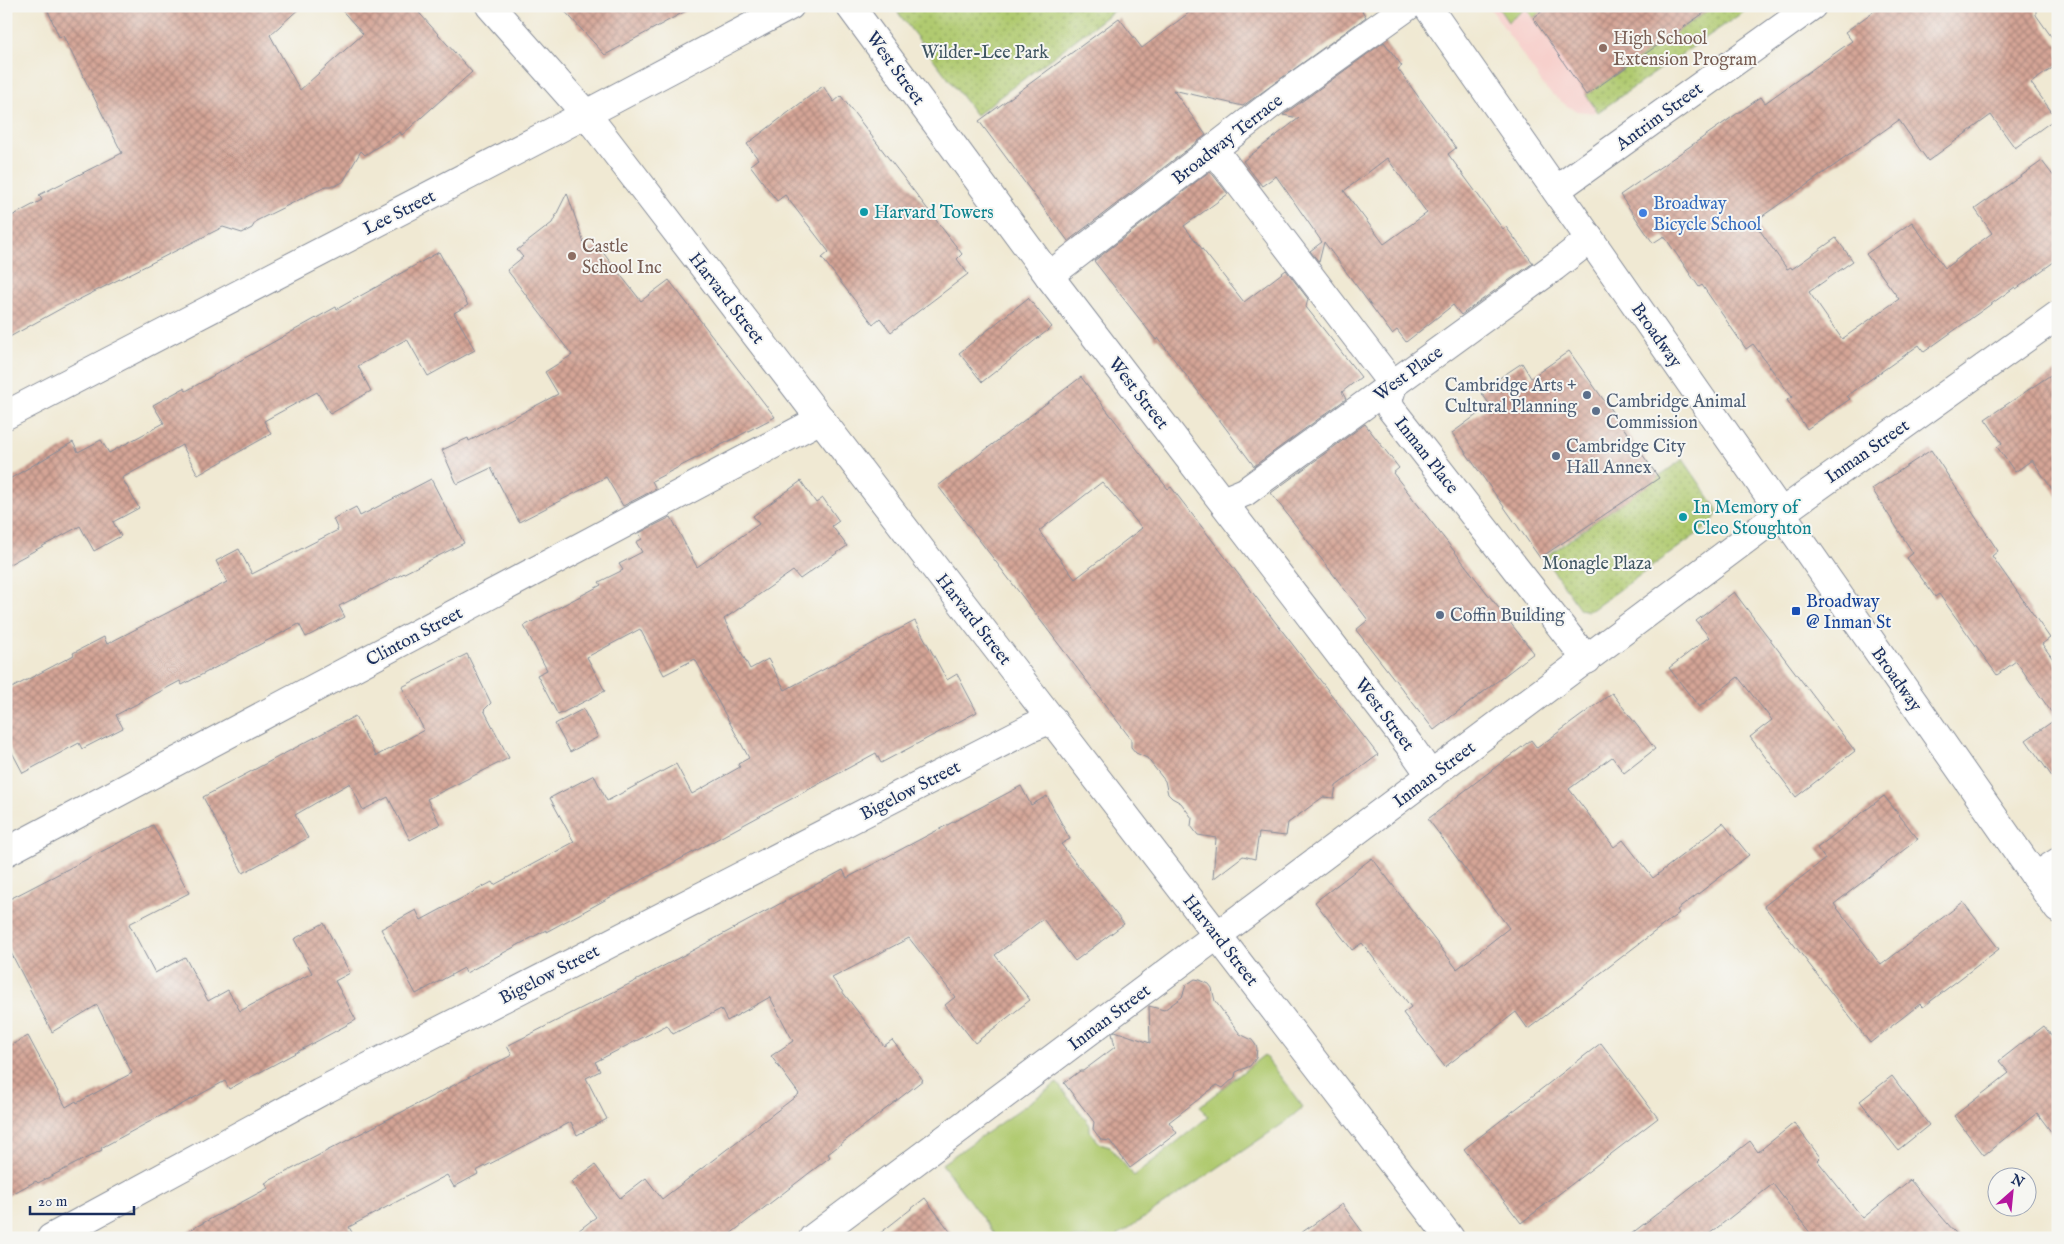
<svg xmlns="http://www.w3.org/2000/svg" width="2064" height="1244" font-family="'IM FELL English',serif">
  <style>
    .built { fill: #f7d0cc }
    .grass { fill: url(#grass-dots); stroke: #667c67 }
    .garden { fill: #b0ca70; stroke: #667c67 }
    .building { fill: url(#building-cross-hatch); fill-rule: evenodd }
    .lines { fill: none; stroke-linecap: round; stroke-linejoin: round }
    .minor-casing { stroke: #868c98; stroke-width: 30 }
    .tertiary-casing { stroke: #868c98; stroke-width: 30 }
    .secondary-casing { stroke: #868c98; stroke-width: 30 }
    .minor { stroke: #fff; stroke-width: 28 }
    .tertiary { stroke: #fff; stroke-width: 28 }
    .secondary { stroke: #fff; stroke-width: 28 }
    .education-dot { fill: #8d6e63; stroke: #f6f6f2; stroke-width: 2 }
    .culture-dot { fill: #0f9aa8; stroke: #f6f6f2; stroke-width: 2 }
    .shop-dot { fill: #3f7fe0; stroke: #f6f6f2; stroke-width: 2 }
    .service-dot { fill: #5c6f8a; stroke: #f6f6f2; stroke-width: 2 }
    .transit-dot { fill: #1a4fb4; stroke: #f6f6f2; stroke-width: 2 }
    .labels { text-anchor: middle; stroke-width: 4; stroke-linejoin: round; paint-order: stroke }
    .education-label { font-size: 18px; fill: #785e54; stroke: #f6f6f2; text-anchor: start }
    .park-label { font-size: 18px; fill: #405662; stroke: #f6f6f2 }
    .street-label { font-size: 18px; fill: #1b2f5e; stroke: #f6f6f2 }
    .shop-label { font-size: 18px; fill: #366cbe; stroke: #f6f6f2; text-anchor: start }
    .culture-label { font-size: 18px; fill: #0d838f; stroke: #f6f6f2; text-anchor: start }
    .service-label { font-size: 18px; fill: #4e5e75; stroke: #f6f6f2; text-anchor: start }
    .transit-label { font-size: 18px; fill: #164399; stroke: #f6f6f2; text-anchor: start }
  </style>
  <defs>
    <pattern id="grass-dots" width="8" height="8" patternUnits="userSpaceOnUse" patternTransform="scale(1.25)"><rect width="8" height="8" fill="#b0ca70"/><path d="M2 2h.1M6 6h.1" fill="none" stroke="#8ea45f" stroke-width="1.8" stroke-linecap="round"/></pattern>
    <pattern id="building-cross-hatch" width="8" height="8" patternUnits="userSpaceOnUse" patternTransform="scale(1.25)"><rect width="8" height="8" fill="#d5a596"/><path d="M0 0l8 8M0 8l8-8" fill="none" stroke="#ac877e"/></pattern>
  </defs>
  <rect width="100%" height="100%" fill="#f6f6f2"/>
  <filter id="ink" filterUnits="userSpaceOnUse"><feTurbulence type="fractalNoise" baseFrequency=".02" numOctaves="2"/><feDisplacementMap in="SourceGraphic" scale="10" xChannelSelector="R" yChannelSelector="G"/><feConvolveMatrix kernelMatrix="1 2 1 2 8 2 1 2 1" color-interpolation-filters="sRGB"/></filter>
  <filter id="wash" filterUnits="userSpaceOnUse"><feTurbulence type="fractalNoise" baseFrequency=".0096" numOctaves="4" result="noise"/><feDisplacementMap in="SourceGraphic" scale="20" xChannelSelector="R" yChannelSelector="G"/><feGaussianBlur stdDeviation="1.12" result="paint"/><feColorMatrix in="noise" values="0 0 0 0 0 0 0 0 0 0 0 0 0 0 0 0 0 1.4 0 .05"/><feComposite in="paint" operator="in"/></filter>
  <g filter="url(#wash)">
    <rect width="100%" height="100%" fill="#f0e9d3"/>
    <path class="built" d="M 1489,6 L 1750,6 L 1593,113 L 1577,111 L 1567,106 L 1546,89 Z"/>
    <g class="grass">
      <path d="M 893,6 L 1120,6 L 976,115 Z"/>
      <path d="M 1714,6 L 1752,6 L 1598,112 L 1586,95 Z"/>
      <path d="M 1683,459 L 1717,509 L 1717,514 L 1711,524 L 1593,609 L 1588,611 L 1580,609 L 1544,558 Z"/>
    </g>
    <g class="garden">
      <path d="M 1497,6 L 1549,6 L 1533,18 L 1526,8 L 1508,22 Z"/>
      <path d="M 1264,1055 L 1303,1107 L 1284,1123 L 1114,1238 L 997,1238 L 942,1164 L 1057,1083 L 1090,1125 L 1090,1131 L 1100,1144 L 1110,1147 L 1134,1176 L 1208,1117 L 1200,1106 Z"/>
    </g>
    <g id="blocks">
      <g class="building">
        <path d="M 46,6 L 302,6 L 270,35 L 300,90 L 363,34 L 338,6 L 413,6 L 472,72 L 402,135 L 400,132 L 365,155 L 361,151 L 343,182 L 335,186 L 327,186 L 256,221 L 252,228 L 242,233 L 223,227 L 62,308 L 6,339 L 6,219 L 42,200 L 39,195 L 122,153 L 63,36 L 59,37 Z"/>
        <path d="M 560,6 L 695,6 L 605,55 Z"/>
        <path d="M 1198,6 L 1359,6 L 1366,17 L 1243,106 L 1173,90 L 1206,135 L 1068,241 L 979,121 L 1119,18 L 1142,48 Z"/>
        <path d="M 1549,6 L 1714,6 L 1586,95 L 1533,18 Z"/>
        <path d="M 1881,6 L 2036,6 L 2036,15 L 2058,46 L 2058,64 L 2031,83 L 2056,118 L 2015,148 L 1991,115 L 1928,161 L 1899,120 L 1754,222 L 1787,269 L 1791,267 L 1792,269 L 1836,238 L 1853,261 L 1809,292 L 1842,339 L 1899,299 L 1866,254 L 1912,222 L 1945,268 L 1992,233 L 1975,209 L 2042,161 L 2058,182 L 2058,259 L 2016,289 L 2015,287 L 1924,352 L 1919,345 L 1847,396 L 1850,399 L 1807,429 L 1787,400 L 1792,397 L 1753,344 L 1746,349 L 1702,285 L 1699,287 L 1664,236 L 1653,243 L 1620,195 L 1761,97 L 1765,103 L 1852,41 L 1845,32 Z"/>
        <path d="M 1384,42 L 1402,66 L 1398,69 L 1456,148 L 1448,154 L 1503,229 L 1506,227 L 1533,263 L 1461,315 L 1453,305 L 1406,342 L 1397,330 L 1392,334 L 1324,242 L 1319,262 L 1310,251 L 1322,242 L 1276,176 L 1262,186 L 1243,161 L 1299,118 L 1283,115 ZM 1387,158 L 1427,213 L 1384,244 L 1344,191 Z"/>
        <path d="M 823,86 L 834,102 L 841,96 L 962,254 L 957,259 L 968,274 L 891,332 L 880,318 L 873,324 L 822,258 L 829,252 L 785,195 L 777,201 L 750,165 L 758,159 L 747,144 Z"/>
        <path d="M 1210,171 L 1228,194 L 1184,226 L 1244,302 L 1286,270 L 1308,299 L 1306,307 L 1361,377 L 1342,392 L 1346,399 L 1254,466 L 1158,338 L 1156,340 L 1094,261 Z"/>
        <path d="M 567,193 L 587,252 L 597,245 L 641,301 L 669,280 L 775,417 L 652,481 L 656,489 L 623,506 L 606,477 L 519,522 L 491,468 L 457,484 L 442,450 L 468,438 L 469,441 L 558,394 L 545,372 L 572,355 L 507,270 L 523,257 L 517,250 L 552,223 Z"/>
        <path d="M 439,252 L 468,305 L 454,313 L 475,350 L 428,376 L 407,339 L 358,366 L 371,391 L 330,414 L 317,392 L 264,421 L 271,434 L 198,475 L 182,445 L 122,478 L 139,508 L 113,522 L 121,536 L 94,551 L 80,526 L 6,566 L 6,481 L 73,442 L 78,452 L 101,440 L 109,453 L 164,423 L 153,405 L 184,388 L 186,391 L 336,307 L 337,309 Z"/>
        <path d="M 1028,298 L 1052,327 L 982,382 L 959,353 Z"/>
        <path d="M 1569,351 L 1659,478 L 1540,558 L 1452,433 L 1490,405 L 1480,391 L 1522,363 L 1531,378 Z"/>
        <path d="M 2058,370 L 2058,498 L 2032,460 L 2015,472 L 1997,447 L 2002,443 L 1985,419 Z"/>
        <path d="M 1081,377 L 1168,489 L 1171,487 L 1378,755 L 1336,786 L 1334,798 L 1323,797 L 1288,823 L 1286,836 L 1259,833 L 1255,859 L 1243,856 L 1213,879 L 1216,838 L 1198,835 L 1191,826 L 1192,818 L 1181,803 L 1172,798 L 1168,794 L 1165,781 L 1147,758 L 1136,753 L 1131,747 L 1131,739 L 938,486 ZM 1102,482 L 1142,528 L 1075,579 L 1039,531 Z"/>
        <path d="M 1365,424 L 1399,468 L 1393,473 L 1534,653 L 1434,730 L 1356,630 L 1368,620 L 1271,493 Z"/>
        <path d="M 1931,450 L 1998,551 L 1992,556 L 2050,638 L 2042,644 L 2058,666 L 2058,785 L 2026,740 L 2056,719 L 2016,661 L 1997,675 L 1939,594 L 1935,597 L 1907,558 L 1913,553 L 1872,489 Z"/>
        <path d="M 431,479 L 464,543 L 339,606 L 345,617 L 306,637 L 299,624 L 182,685 L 180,681 L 116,715 L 123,728 L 82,749 L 79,743 L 23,773 L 6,741 L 6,691 L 74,655 L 73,653 L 104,637 L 107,644 L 227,582 L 216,561 L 239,549 L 252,574 L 338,530 L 333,519 L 356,507 L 360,516 Z"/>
        <path d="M 801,481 L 816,503 L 823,498 L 839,521 L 832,526 L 847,546 L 800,579 L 793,571 L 724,619 L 750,669 L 768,659 L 785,690 L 915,621 L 947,680 L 957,674 L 977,712 L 881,763 L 876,753 L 546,932 L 546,930 L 466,973 L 464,968 L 416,994 L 381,929 L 416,910 L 421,920 L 492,882 L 494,885 L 574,842 L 550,798 L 594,775 L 607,801 L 676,764 L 692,794 L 740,767 L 738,764 L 749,758 L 695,659 L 664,675 L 640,629 L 587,657 L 605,691 L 558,715 L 537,675 L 547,670 L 524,626 L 601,585 L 599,582 L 623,570 L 619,564 L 642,552 L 636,542 L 642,539 L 639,533 L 671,517 L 697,567 L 759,524 L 753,516 Z"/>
        <path d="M 1734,592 L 1855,751 L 1796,797 L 1750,737 L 1772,720 L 1738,677 L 1699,707 L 1669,668 L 1709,637 L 1696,621 Z"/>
        <path d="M 467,654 L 491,703 L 484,710 L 509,758 L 427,799 L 440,824 L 410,840 L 388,797 L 363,810 L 350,783 L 295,815 L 308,838 L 243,873 L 203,797 L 355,716 L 376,756 L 424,730 L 402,687 Z"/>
        <path d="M 1612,693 L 1655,749 L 1624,773 L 1612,757 L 1569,789 L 1614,847 L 1623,840 L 1653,878 L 1723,823 L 1749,855 L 1677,910 L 1679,913 L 1528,1029 L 1516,1012 L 1445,1067 L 1403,1013 L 1411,1007 L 1362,943 L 1352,950 L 1315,902 L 1372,858 L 1457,969 L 1509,928 L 1428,819 L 1531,740 L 1537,748 Z"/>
        <path d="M 583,709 L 598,737 L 570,752 L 555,724 Z"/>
        <path d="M 1021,786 L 1031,805 L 1047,796 L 1070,839 L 1061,844 L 1124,924 L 1075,961 L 1043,919 L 995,955 L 1030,1000 L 975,1043 L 945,1005 L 955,997 L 909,938 L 832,978 L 884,1046 L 892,1040 L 923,1080 L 828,1154 L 830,1157 L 725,1238 L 569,1238 L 596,1217 L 571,1182 L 595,1165 L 620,1198 L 646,1178 L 662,1199 L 799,1094 L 771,1056 L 793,1041 L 770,997 L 727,1021 L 721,1009 L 673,1034 L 667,1025 L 595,1062 L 600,1071 L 586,1078 L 607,1119 L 577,1135 L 571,1122 L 476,1171 L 478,1174 L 454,1187 L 447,1175 L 349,1227 L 355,1238 L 175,1238 L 268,1188 L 265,1183 L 512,1055 L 507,1046 L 643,977 L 843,870 L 847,878 Z"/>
        <path d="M 1884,796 L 1918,839 L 1834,904 L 1881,965 L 1963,902 L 1999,949 L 1923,1007 L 1920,1004 L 1870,1043 L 1764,906 L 1825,859 L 1817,848 Z"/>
        <path d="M 153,825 L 189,893 L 129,924 L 155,973 L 185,957 L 208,1001 L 228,990 L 240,1011 L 312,973 L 294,939 L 324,923 L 350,973 L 335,981 L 356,1020 L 229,1089 L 225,1081 L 101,1148 L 102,1150 L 38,1183 L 36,1181 L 6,1197 L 6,1048 L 28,1036 L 66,1107 L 76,1101 L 77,1103 L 132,1073 L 97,1005 L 52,1032 L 6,943 L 6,901 Z"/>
        <path d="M 1195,979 L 1200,980 L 1209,984 L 1212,988 L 1215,1001 L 1240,1034 L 1252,1040 L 1255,1044 L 1257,1048 L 1256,1058 L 1250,1066 L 1236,1072 L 1235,1077 L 1223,1088 L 1217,1085 L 1169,1122 L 1177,1133 L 1130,1168 L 1110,1141 L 1101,1140 L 1093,1129 L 1094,1122 L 1064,1083 L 1080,1071 L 1083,1071 L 1115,1047 L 1112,1033 L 1115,1031 L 1150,1043 L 1149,1006 L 1164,1010 L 1182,997 L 1186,985 Z"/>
        <path d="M 2044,1026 L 2058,1044 L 2058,1141 L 2037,1113 L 1984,1155 L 1954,1116 L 2009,1073 L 1999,1061 Z"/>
        <path d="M 1601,1043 L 1658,1118 L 1521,1223 L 1464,1149 Z"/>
        <path d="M 1892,1076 L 1929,1125 L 1898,1150 L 1860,1101 Z"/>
        <path d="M 1794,1123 L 1820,1157 L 1817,1160 L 1863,1218 L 1910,1180 L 1960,1238 L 1814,1238 L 1773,1184 L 1704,1238 L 1626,1238 L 1750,1141 L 1758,1152 Z"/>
        <path d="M 925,1198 L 955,1238 L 874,1238 Z"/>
        <path d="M 1342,1204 L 1367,1238 L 1294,1238 Z"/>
      </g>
    </g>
  </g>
  <g filter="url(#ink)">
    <use href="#blocks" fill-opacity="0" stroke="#868c98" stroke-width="1"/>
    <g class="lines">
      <g class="minor-casing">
        <g id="minor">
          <path d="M 850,6 L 1049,276 L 1410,746 L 1431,776"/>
          <path d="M 1214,150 L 1393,385 L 1388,401 L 1391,409 L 1587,660"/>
          <path d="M 1556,190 L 1812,6"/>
          <path d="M 1049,276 L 1278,99 L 1408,6"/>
          <path d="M 6,415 L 554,131 L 790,6"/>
          <path d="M 1223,501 L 1245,492 L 1554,267 L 1590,239"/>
          <path d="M 6,852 L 821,419"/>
          <path d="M 2035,877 L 2058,862"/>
          <path d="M 51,1238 L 320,1092 L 1030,728 L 1052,719"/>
        </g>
      </g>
      <g class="tertiary-casing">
        <path id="tertiary" d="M 490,6 L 585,113 L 603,136 L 1450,1238"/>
      </g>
      <g class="secondary-casing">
        <g id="secondary">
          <path d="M 1427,6 L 2058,909"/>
          <path d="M 813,1238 L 1781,513 L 2058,315"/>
        </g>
      </g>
      <use href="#minor" class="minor"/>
      <use href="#tertiary" class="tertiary"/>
      <use href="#secondary" class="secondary"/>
    </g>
  </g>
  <g class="education-dot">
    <circle cx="1603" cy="48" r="5"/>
    <circle cx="572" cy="256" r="5"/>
  </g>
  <g class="culture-dot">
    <circle cx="864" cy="212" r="5"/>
    <circle cx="1683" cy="517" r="5"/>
  </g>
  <circle class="shop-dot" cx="1643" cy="213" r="5"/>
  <g class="service-dot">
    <circle cx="1587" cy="395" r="5"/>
    <circle cx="1596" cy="411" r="5"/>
    <circle cx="1556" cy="456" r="5"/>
    <circle cx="1440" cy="615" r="5"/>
  </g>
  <rect class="transit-dot" x="1791" y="606" width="10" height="10" rx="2.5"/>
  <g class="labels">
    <g class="education-label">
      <text x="1613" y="44">High School<tspan x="1613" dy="21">Extension Program</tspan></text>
      <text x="582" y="252">Castle<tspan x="582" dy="21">School Inc</tspan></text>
    </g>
    <g class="park-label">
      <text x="985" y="58">Wilder-Lee Park</text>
      <text x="1597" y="569">Monagle Plaza</text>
    </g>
    <g class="street-label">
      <text transform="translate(896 68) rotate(54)" y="6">West Street</text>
      <text transform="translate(1659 116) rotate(-36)" y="6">Antrim Street</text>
      <text transform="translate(1227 139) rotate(-38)" y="6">Broadway Terrace</text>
      <text transform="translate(399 212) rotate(-27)" y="6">Lee Street</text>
      <text transform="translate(727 298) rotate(52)" y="6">Harvard Street</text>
      <text transform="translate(1657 335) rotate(55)" y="6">Broadway</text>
      <text transform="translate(1408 373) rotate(-36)" y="6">West Place</text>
      <text transform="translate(1139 393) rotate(52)" y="6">West Street</text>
      <text transform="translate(1867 451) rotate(-35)" y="6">Inman Street</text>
      <text transform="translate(1427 455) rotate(52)" y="6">Inman Place</text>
      <text transform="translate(974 619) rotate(52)" y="6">Harvard Street</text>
      <text transform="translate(414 636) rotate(-28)" y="6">Clinton Street</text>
      <text transform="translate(1897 679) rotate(55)" y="6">Broadway</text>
      <text transform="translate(1385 714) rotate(53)" y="6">West Street</text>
      <text transform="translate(1434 774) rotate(-37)" y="6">Inman Street</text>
      <text transform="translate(910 790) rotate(-27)" y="6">Bigelow Street</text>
      <text transform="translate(1221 940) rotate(52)" y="6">Harvard Street</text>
      <text transform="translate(549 974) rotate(-27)" y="6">Bigelow Street</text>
      <text transform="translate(1109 1017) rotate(-37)" y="6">Inman Street</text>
    </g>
    <g class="shop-label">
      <text x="1653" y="209">Broadway<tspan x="1653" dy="21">Bicycle School</tspan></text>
    </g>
    <g class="culture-label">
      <text x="874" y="218">Harvard Towers</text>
      <text x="1693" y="513">In Memory of<tspan x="1693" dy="21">Cleo Stoughton</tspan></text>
    </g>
    <g class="service-label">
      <text x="1577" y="391" text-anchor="end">Cambridge Arts +<tspan x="1577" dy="21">Cultural Planning</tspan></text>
      <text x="1606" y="407">Cambridge Animal<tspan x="1606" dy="21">Commission</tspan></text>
      <text x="1566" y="452">Cambridge City<tspan x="1566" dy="21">Hall Annex</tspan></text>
      <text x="1450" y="621">Coffin Building</text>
    </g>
    <g class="transit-label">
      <text x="1806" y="607">Broadway<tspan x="1806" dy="21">@ Inman St</tspan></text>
    </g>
  </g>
  <rect width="2064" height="1244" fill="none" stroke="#f6f6f2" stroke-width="25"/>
  <g transform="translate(2012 1192) rotate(27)"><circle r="24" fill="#f6f6f2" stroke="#9ea6b7"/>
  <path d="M0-4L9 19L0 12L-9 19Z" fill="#b5179e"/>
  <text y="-8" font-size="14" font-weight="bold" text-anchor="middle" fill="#1b2f5e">N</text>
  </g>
  <path d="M30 1206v8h104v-8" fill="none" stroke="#1b2f5e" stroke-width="2.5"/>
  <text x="38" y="1206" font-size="15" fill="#1b2f5e" stroke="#f6f6f2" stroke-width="4" paint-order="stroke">20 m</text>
</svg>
